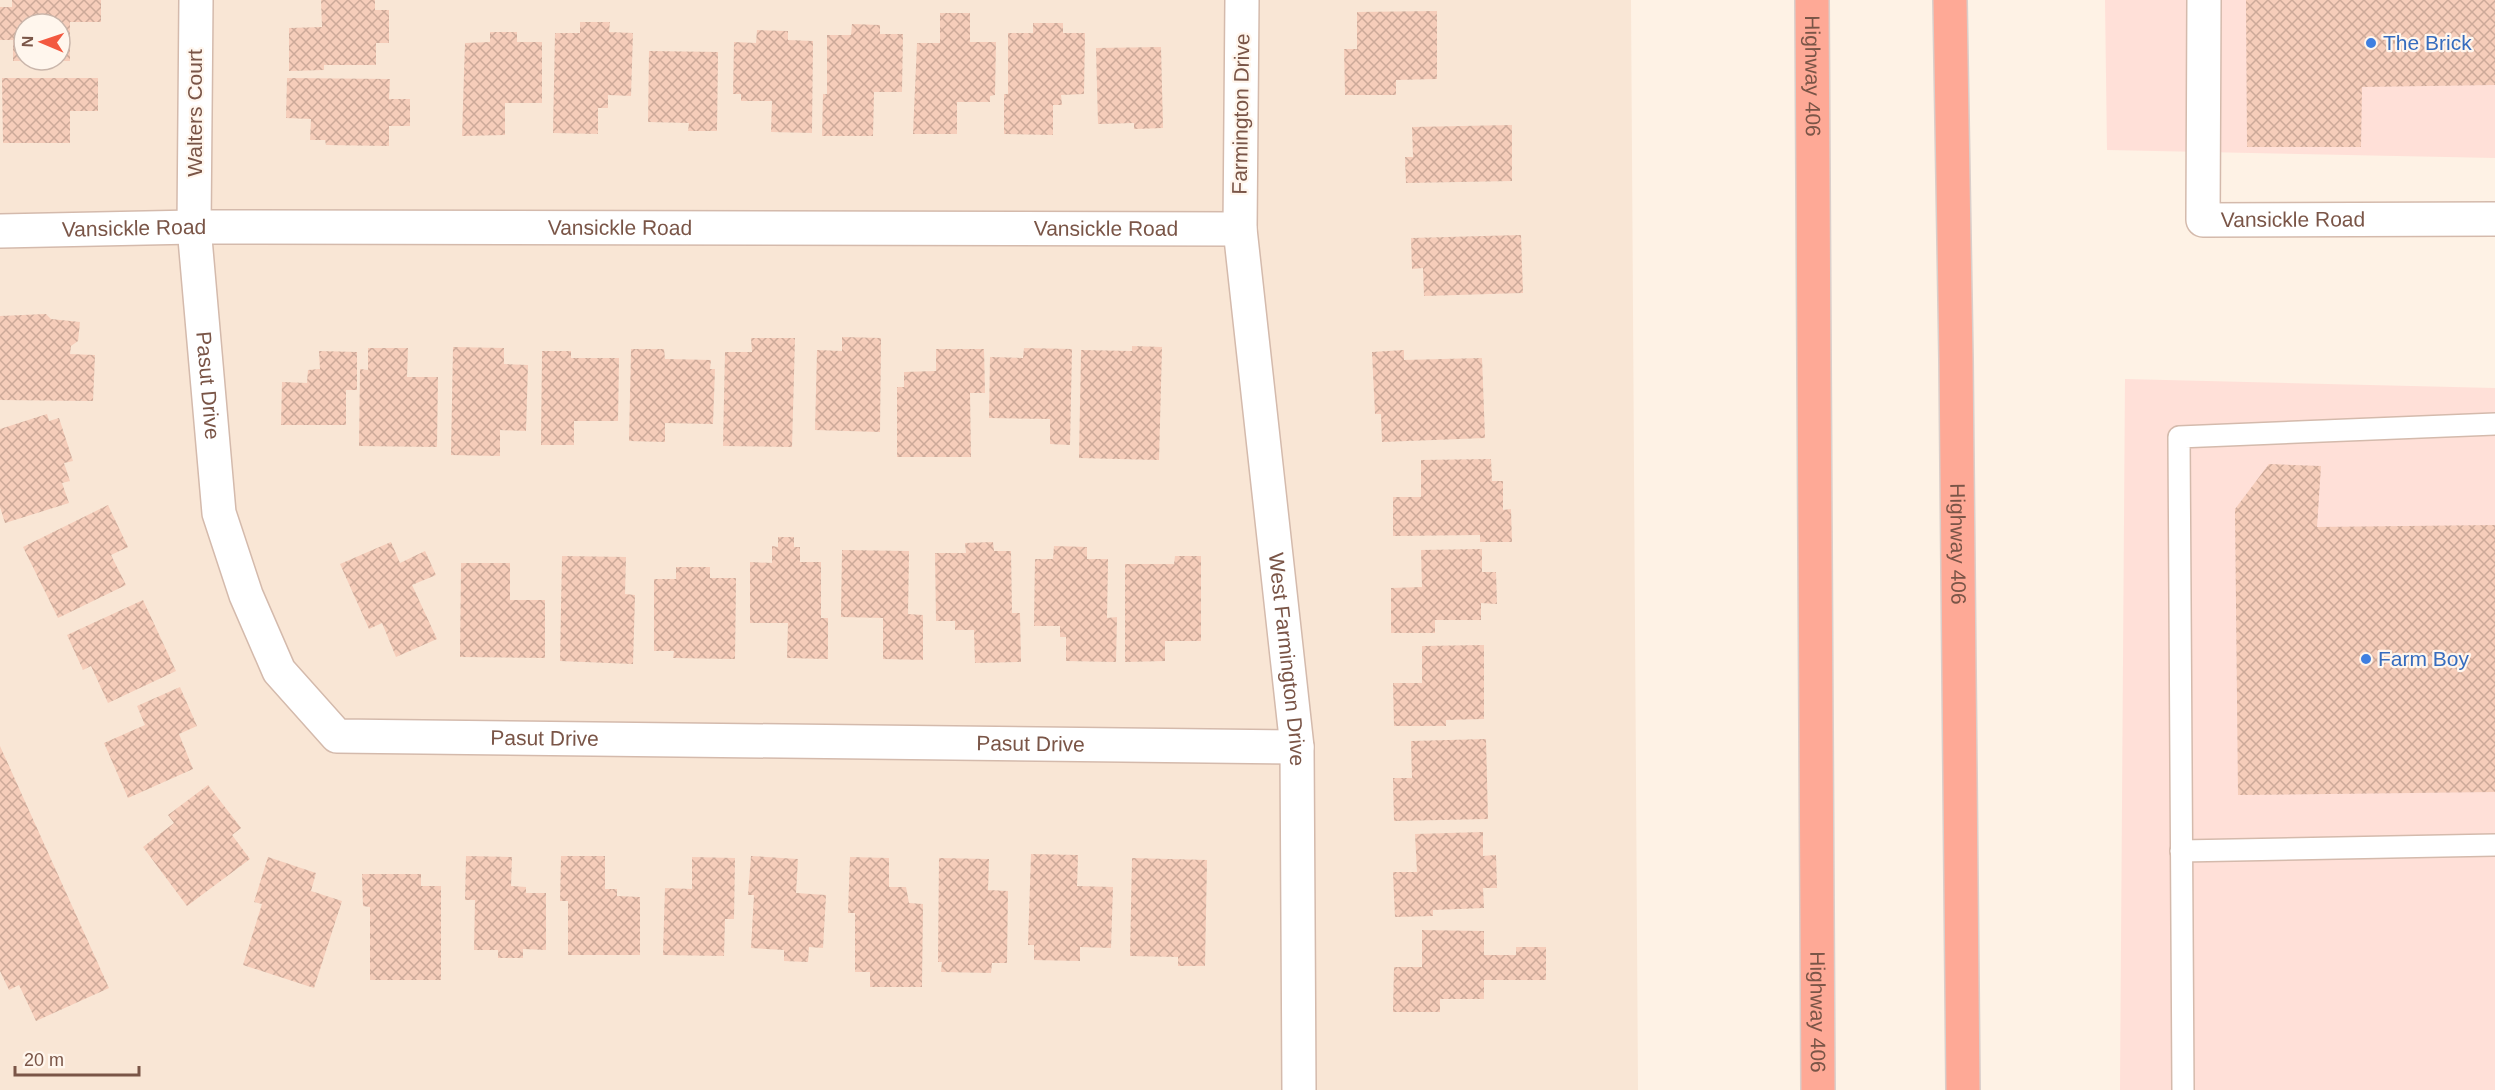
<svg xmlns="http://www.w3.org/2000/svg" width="2495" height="1090" font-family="Arial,sans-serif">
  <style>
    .residential { fill: #f9e6d5; fill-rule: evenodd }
    .commercial { fill: #ffe0d8 }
    .building { fill: url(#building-cross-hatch) }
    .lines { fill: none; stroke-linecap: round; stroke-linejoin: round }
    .lane-casing { stroke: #d4baac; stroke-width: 24 }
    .street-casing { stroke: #d4baac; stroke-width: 36 }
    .highway-casing { stroke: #dacfcb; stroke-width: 36 }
    .lane { stroke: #fff; stroke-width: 21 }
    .street { stroke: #fff; stroke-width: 33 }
    .highway { stroke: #fea996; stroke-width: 33 }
    .shop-dot { fill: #3f7fe0; stroke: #fff6ed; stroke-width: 2 }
    .labels { text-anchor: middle; stroke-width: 4.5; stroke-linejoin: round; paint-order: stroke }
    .shop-label { font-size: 21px; fill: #366cbe; stroke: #fff6ed; text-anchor: start }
    .street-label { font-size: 21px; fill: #7a5547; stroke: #fff6ed }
  </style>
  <defs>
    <pattern id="building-cross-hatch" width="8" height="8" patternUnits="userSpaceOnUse" patternTransform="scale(1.5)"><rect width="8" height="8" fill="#f6cdba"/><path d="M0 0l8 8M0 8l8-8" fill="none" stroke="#cca999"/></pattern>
  </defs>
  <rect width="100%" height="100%" fill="#fef2e5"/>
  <path class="residential" d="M 0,0 L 1631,0 L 1638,1090 L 0,1090 ZM 24,24 L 60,24 L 60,60 L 24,60 Z"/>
  <g class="commercial">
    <path d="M 2105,0 L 2495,0 L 2495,158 L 2107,150 Z"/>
    <path d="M 2125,379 L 2495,388 L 2495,1090 L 2120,1090 Z"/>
  </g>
  <g class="building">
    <path d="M 12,0 L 101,0 L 101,22 L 70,22 L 70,61 L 60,61 L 60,24 L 24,24 L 24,61 L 13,61 L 13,40 L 0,40 L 0,7 L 12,7 Z"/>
    <path d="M 321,0 L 375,0 L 375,10 L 389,10 L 389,43 L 376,43 L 376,65 L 324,65 L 324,70 L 289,71 L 289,28 L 322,27 Z"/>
    <path d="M 2246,0 L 2495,0 L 2495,85 L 2362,87 L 2361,147 L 2247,147 Z"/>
    <path d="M 1437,11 L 1437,79 L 1396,80 L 1396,95 L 1345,95 L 1344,49 L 1357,49 L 1357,12 Z"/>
    <path d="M 940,13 L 970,13 L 970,42 L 996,42 L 995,95 L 990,96 L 990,102 L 957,102 L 957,134 L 913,134 L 917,43 L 940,43 Z"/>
    <path d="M 580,22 L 610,22 L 609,32 L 633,33 L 631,96 L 608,95 L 608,108 L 598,108 L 598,134 L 553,133 L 555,33 L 580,33 Z"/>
    <path d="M 1033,23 L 1063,23 L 1063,33 L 1085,33 L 1084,94 L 1061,95 L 1062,105 L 1053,105 L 1053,135 L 1004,134 L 1004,94 L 1008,94 L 1008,33 L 1033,33 Z"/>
    <path d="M 852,24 L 880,25 L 880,34 L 903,34 L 902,92 L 874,92 L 873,136 L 822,136 L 823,94 L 827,94 L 827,35 L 851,35 Z"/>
    <path d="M 757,30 L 788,31 L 788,40 L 813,41 L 812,133 L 771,132 L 772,101 L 741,101 L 741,94 L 733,94 L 734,42 L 756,43 Z"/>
    <path d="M 490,32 L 517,32 L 517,42 L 542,42 L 542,103 L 505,103 L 505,135 L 462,136 L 465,43 L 490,42 Z"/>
    <path d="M 1161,47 L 1163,128 L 1134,129 L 1134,123 L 1098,124 L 1096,48 Z"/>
    <path d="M 649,51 L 718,52 L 717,131 L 688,131 L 689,123 L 648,122 Z"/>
    <path d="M 2,78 L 98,78 L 98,111 L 70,111 L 70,143 L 3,143 Z"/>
    <path d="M 287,78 L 390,79 L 389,99 L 410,99 L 410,126 L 389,126 L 389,146 L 326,145 L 325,140 L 310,140 L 311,119 L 286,118 Z"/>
    <path d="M 1512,125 L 1512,181 L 1406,183 L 1405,157 L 1413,157 L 1412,127 Z"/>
    <path d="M 1521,235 L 1523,293 L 1424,296 L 1423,268 L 1412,269 L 1411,238 Z"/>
    <path d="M 46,314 L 51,319 L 80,322 L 78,341 L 71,346 L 70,354 L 95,355 L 93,401 L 0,400 L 0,316 Z"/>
    <path d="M 842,337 L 881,338 L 880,432 L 815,430 L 817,350 L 842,351 Z"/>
    <path d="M 751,338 L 795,338 L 792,447 L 723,446 L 725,352 L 752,352 Z"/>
    <path d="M 1132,346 L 1162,347 L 1159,460 L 1079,458 L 1081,350 L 1132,351 Z"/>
    <path d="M 453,347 L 504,348 L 504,364 L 528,365 L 526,431 L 500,430 L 500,456 L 451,455 Z"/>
    <path d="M 368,348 L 408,348 L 407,377 L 438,377 L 437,447 L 359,446 L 360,369 L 368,370 Z"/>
    <path d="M 1024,348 L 1072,349 L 1070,445 L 1050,444 L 1050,419 L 989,418 L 990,357 L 1023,358 Z"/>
    <path d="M 631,349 L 664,349 L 665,359 L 711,360 L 710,369 L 715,369 L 713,424 L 665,423 L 665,442 L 629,441 Z"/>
    <path d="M 936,349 L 984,349 L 985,393 L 970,393 L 971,457 L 897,457 L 897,387 L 904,387 L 904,372 L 936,371 Z"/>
    <path d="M 1404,350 L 1404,360 L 1482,358 L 1485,438 L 1382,442 L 1381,414 L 1375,414 L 1372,352 Z"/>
    <path d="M 319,351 L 357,352 L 357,390 L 346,390 L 346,425 L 281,425 L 282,382 L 307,383 L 308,370 L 320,369 Z"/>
    <path d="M 542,351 L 571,351 L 571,358 L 619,358 L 618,421 L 574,421 L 574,445 L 541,445 Z"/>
    <path d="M 47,414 L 49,421 L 59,418 L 73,461 L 64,463 L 70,481 L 62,483 L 69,503 L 5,523 L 0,507 L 0,429 Z"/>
    <path d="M 1491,459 L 1492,481 L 1503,481 L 1503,510 L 1511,509 L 1512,542 L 1480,542 L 1480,535 L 1393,536 L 1393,497 L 1421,497 L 1421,460 Z"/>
    <path d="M 2269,464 L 2321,466 L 2317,527 L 2495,525 L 2495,792 L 2238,795 L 2235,509 Z"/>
    <path d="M 108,505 L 128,547 L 111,555 L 126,585 L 58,618 L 23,547 Z"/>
    <path d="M 778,537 L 794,537 L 794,547 L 800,547 L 800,562 L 821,562 L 821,618 L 828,618 L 828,659 L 787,658 L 788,623 L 750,623 L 750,562 L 772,563 L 772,546 L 778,547 Z"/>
    <path d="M 391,542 L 400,563 L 425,551 L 436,575 L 412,585 L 437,639 L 396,657 L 382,623 L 369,629 L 340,564 Z"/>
    <path d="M 993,542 L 994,551 L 1011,551 L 1012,613 L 1020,613 L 1021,662 L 975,663 L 974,630 L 955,630 L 955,621 L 936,621 L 935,553 L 966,553 L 965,543 Z"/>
    <path d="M 1054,546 L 1087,547 L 1087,559 L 1108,559 L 1107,618 L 1117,617 L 1116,662 L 1066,661 L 1066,637 L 1060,637 L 1060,626 L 1034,626 L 1035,559 L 1053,559 Z"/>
    <path d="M 1482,549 L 1482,572 L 1496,572 L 1497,604 L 1481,603 L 1481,620 L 1435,620 L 1435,633 L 1391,633 L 1391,588 L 1422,587 L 1421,550 Z"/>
    <path d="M 842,550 L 909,551 L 908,614 L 923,615 L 923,660 L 883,659 L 883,618 L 841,617 Z"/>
    <path d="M 562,556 L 626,557 L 625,594 L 635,595 L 633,664 L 560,661 Z"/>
    <path d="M 1175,556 L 1201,556 L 1201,641 L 1165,641 L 1165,661 L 1125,662 L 1125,564 L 1174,564 Z"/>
    <path d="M 461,563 L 510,563 L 510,600 L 545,600 L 545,658 L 460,657 Z"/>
    <path d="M 676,567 L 710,567 L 710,578 L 736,578 L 735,659 L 673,658 L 674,651 L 654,651 L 654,579 L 676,579 Z"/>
    <path d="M 143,600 L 176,671 L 108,703 L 91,666 L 83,670 L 67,635 Z"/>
    <path d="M 1484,645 L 1484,719 L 1446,720 L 1446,726 L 1394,726 L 1393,683 L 1422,683 L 1422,646 Z"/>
    <path d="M 180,687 L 197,726 L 179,734 L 193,769 L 128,798 L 104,743 L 145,725 L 137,706 Z"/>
    <path d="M 1486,739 L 1488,819 L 1394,821 L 1393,778 L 1412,778 L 1411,741 Z"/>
    <path d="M 0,746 L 109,988 L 36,1021 L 19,985 L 9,990 L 0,971 Z"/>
    <path d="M 208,785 L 241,828 L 232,835 L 250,859 L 187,906 L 143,847 L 174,823 L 168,815 Z"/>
    <path d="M 1483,832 L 1483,856 L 1496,855 L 1497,888 L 1483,888 L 1484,908 L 1433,910 L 1433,916 L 1395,917 L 1393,872 L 1417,872 L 1415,834 Z"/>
    <path d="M 1031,854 L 1078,855 L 1077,886 L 1113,887 L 1111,948 L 1080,947 L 1080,961 L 1034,960 L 1034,945 L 1028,945 Z"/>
    <path d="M 466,856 L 512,857 L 511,886 L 526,887 L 526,893 L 546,893 L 546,950 L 523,949 L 523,958 L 498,958 L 498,950 L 474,950 L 475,900 L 465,900 Z"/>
    <path d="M 561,856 L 605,856 L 605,889 L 617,889 L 617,896 L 640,897 L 640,955 L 568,955 L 568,901 L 560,901 Z"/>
    <path d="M 751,856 L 798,859 L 796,893 L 826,895 L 823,948 L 809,947 L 808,962 L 784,961 L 784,950 L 751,948 L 754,895 L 748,895 Z"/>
    <path d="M 268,857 L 316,873 L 311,891 L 342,901 L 314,988 L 243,965 L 262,904 L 254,902 Z"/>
    <path d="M 692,857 L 735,858 L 734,919 L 725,919 L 724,956 L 663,955 L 665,888 L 692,889 Z"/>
    <path d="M 850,857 L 889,858 L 889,887 L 906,887 L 909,903 L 923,904 L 922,987 L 870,987 L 870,972 L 855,972 L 855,913 L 848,913 Z"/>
    <path d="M 939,858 L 989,859 L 988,890 L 1008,891 L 1007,963 L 992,963 L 991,973 L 941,972 L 942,962 L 938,962 Z"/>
    <path d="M 1132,858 L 1207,860 L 1205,966 L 1178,966 L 1178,957 L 1130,956 Z"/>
    <path d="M 362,874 L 421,874 L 421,886 L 441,886 L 441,980 L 370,980 L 370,907 L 363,906 Z"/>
    <path d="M 1422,930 L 1484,931 L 1484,955 L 1516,955 L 1516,947 L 1546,947 L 1546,980 L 1484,980 L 1484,999 L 1440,999 L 1440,1012 L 1393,1012 L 1394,967 L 1422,967 Z"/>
  </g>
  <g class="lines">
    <g class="lane-casing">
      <g id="lane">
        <path d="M 2181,851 L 2495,845"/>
        <path d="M 2183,1090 L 2179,437 L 2495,424"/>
      </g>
    </g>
    <g class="street-casing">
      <g id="street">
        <path id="s1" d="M 196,0 L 194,227 L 219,513 L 246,595 L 279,671 L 337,736 L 1297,747"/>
        <path id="s2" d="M 1242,0 L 1240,229 L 1297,747 L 1299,1090"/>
        <path id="s3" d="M 2204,0 L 2203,220 L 2495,219"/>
        <path id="s4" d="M 0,231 L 194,227 L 1240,229"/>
      </g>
    </g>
    <g class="highway-casing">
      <g id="highway">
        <path id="s5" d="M 1812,0 L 1818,1090"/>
        <path id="s6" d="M 1950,0 L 1956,359 L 1963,1090"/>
      </g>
    </g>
    <use href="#lane" class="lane"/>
    <use href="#street" class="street"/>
    <use href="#highway" class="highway"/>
  </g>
  <g class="shop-dot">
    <circle cx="2371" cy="43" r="6"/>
    <circle cx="2366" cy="659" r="6"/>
  </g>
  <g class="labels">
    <g class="shop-label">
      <text x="2383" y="50">The Brick</text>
      <text x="2378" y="666">Farm Boy</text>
    </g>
    <g class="street-label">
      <text dy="7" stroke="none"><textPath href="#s5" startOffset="76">Highway 406</textPath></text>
      <text transform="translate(195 113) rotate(-90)" y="7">Walters Court</text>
      <text transform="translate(1241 114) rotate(-89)" y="7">Farmington Drive</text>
      <text dy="7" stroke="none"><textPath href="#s3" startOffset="310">Vansickle Road</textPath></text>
      <text dy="7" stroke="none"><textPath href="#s4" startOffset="620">Vansickle Road</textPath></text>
      <text dy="7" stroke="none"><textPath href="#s4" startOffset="134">Vansickle Road</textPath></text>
      <text dy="7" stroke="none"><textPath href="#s4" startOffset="1106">Vansickle Road</textPath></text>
      <text dy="7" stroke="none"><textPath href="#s1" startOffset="386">Pasut Drive</textPath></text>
      <text dy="7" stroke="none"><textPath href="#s6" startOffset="544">Highway 406</textPath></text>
      <text dy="7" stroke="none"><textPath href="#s2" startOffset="662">West Farmington Drive</textPath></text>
      <text dy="7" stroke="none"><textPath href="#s1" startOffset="978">Pasut Drive</textPath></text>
      <text dy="7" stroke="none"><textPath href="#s1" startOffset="1464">Pasut Drive</textPath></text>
      <text dy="7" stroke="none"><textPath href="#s5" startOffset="1012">Highway 406</textPath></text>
    </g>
  </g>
  <g transform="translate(42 42) rotate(272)"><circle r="28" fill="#fff6ed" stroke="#cab6ab" stroke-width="1.5"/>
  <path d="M0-4.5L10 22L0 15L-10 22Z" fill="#f3583f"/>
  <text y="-9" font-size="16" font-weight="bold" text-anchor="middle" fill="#7a5547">N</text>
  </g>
  <path d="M15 1066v9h124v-9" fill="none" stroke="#7a5547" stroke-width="3"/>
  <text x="24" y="1066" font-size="18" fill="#7a5547" stroke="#fff6ed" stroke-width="4.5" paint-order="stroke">20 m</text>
</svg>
